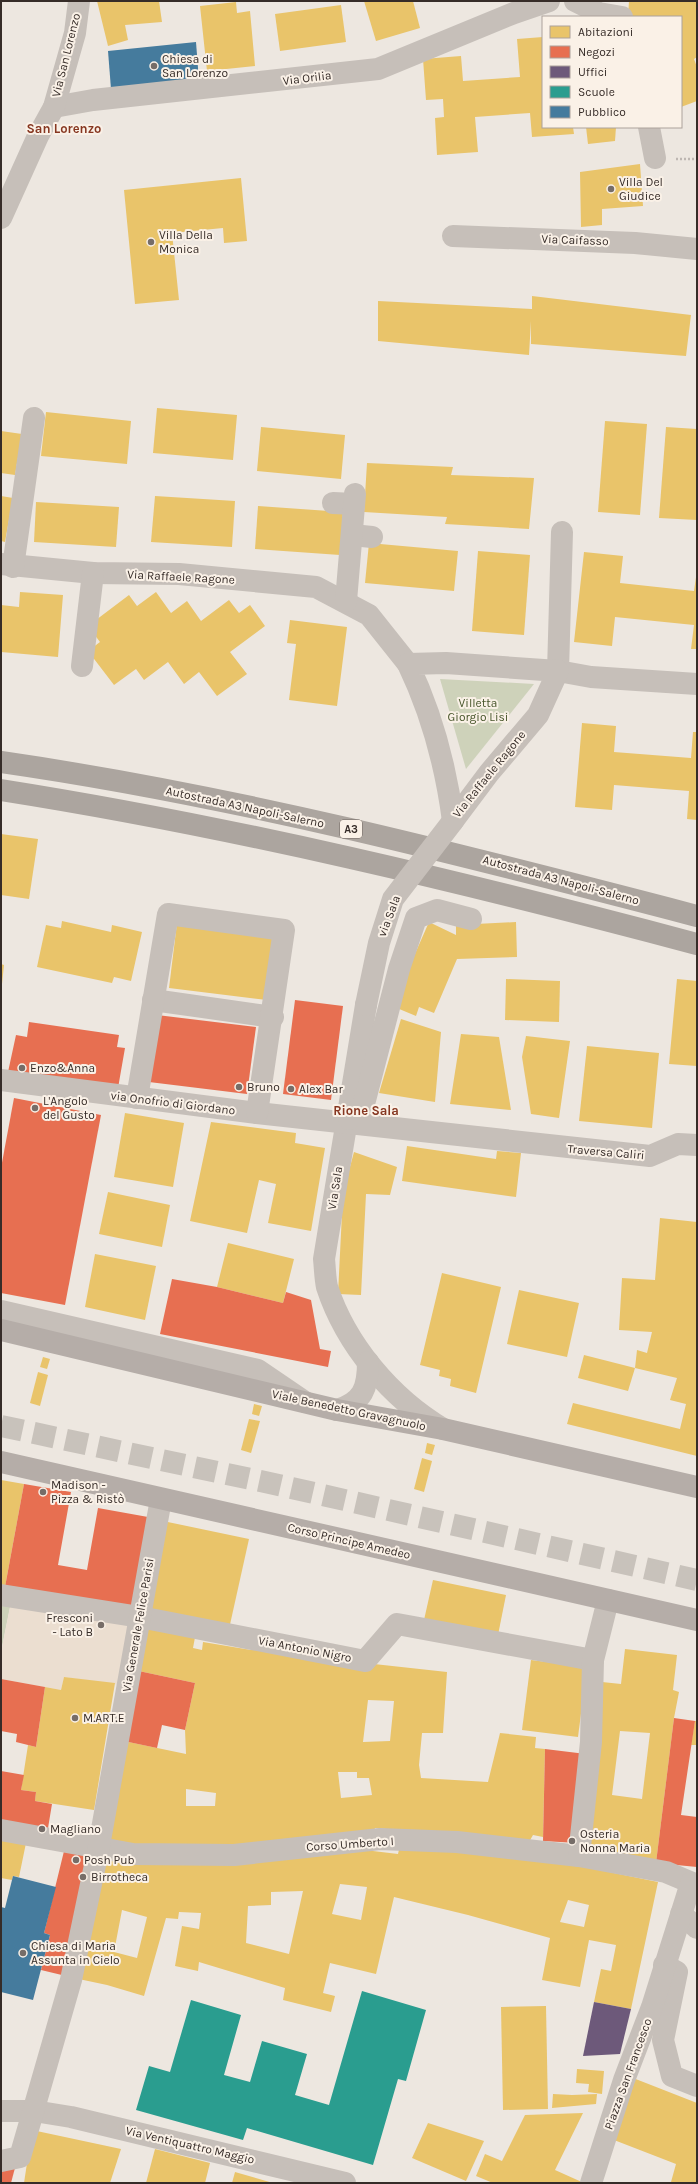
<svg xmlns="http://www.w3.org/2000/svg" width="698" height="2184" font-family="Karla,sans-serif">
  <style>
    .green { fill: #ced2ba }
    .plaza { fill: #ebded0 }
    .homes { fill: #e9c46a; fill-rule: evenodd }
    .shops { fill: #e76f51 }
    .offices { fill: #6d597a }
    .schools { fill: #2a9d8f }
    .public { fill: #457b9d }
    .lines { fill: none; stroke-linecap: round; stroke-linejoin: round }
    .major-tunnel { stroke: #c8c2bb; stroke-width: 22; stroke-dasharray: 22 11; stroke-linecap: butt }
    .path { stroke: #beb7b2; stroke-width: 2.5; stroke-dasharray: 2 2; stroke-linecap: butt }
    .minor { stroke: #c6bfb9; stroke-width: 22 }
    .major { stroke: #b5ada8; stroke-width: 22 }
    .highway { stroke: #aca59f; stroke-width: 22 }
    .minor-bridge { stroke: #c6bfb9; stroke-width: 22 }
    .poi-dot { fill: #766d68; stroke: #faf1e7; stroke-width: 1.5 }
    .labels { text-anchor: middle; stroke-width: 4; stroke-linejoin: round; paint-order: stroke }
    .shield { fill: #faf1e7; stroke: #716761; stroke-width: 1 }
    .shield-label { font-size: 11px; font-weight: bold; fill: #362c28 }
    .street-label { font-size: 12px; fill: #362c28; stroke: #faf1e7 }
    .poi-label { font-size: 12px; fill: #362c28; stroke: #faf1e7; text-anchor: start }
    .park-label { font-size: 12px; fill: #47552b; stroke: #faf1e7 }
    .neighbourhood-label { font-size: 13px; font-weight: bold; fill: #863620; stroke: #faf1e7 }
  </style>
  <rect width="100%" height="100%" fill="#ede7e0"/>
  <g class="green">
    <path d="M 440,679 L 534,684 L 466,769 Z"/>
    <path d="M 1,1601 L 11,1602 L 1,1652 Z"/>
  </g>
  <path class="plaza" d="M 11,1602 L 140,1617 L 127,1686 L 64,1677 L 61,1690 L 1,1679 L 1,1652 Z"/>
  <g class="homes">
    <path d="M 97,1 L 159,1 L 162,22 L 125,25 L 128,40 L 108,46 Z"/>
    <path d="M 364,1 L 413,1 L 420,28 L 376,41 Z"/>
    <path d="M 629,1 L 697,1 L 697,57 L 694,59 L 697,67 L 697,101 L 681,107 L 681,17 L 628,17 Z"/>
    <path d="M 236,2 L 237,13 L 250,11 L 255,66 L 207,71 L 200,6 Z"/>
    <path d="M 341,5 L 346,42 L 280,51 L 275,14 Z"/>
    <path d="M 543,37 L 543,127 L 573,127 L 574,134 L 532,137 L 530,113 L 475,117 L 478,152 L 437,155 L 435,118 L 444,117 L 443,99 L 426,100 L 423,59 L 461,56 L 463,81 L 520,77 L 517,39 Z"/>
    <path d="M 586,127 L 616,127 L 615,141 L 588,144 Z"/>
    <path d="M 640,164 L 643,206 L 602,209 L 602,225 L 581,227 L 580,172 Z"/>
    <path d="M 241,178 L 247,241 L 224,243 L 223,228 L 172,233 L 179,300 L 135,304 L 124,190 Z"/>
    <path d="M 532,296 L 691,315 L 686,356 L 531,344 L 531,321 L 529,355 L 378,341 L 378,301 L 532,309 Z"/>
    <path d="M 157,408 L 237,415 L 233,460 L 153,453 Z"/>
    <path d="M 46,412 L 131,421 L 127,464 L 41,456 Z"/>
    <path d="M 605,421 L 647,424 L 640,515 L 598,512 Z"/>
    <path d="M 261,427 L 345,435 L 341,479 L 257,471 Z"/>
    <path d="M 666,427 L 697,429 L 697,520 L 659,518 Z"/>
    <path d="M 1,431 L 22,434 L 15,475 L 1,473 Z"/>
    <path d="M 367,463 L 453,467 L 451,475 L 534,478 L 529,529 L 445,524 L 447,517 L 364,512 Z"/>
    <path d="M 1,496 L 13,498 L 5,542 L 1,541 Z"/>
    <path d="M 155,496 L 235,501 L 232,547 L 151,542 Z"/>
    <path d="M 36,502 L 119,507 L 116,547 L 34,542 Z"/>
    <path d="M 258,506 L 343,512 L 340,555 L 255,549 Z"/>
    <path d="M 369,543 L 458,551 L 454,591 L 365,583 Z"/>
    <path d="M 478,551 L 530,555 L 524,635 L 472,631 Z"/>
    <path d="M 584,552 L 623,556 L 620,583 L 694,591 L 697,570 L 697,649 L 691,649 L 694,625 L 615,617 L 612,646 L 574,642 Z"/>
    <path d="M 20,592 L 63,595 L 58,657 L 1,652 L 1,605 L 19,607 Z"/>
    <path d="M 156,592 L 171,613 L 187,601 L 201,621 L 229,600 L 239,613 L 250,605 L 265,626 L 230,652 L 247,674 L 217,696 L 199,672 L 184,684 L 168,662 L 144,680 L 136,669 L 114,685 L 88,651 L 100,642 L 88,626 L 129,595 L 137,606 Z"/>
    <path d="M 290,620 L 347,627 L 337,706 L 289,700 L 296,644 L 287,643 Z"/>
    <path d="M 582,723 L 616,726 L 614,752 L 691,758 L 693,732 L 697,732 L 697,820 L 687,819 L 689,791 L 614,785 L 612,810 L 575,807 Z"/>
    <path d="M 1,834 L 38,839 L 29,899 L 1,895 Z"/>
    <path d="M 62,921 L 111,932 L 112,925 L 142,932 L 131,981 L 114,977 L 112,983 L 37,967 L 46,925 L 61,928 Z"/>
    <path d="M 429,922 L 456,935 L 456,925 L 516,922 L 517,957 L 457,959 L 434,1013 L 419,1007 L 416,1016 L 392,1006 Z"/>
    <path d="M 177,923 L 275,935 L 267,1000 L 169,988 Z"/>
    <path d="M 1,964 L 4,965 L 2,984 L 1,984 Z"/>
    <path d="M 506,979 L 560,981 L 559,1022 L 505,1020 Z"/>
    <path d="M 677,979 L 697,981 L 697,1066 L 669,1064 Z"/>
    <path d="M 401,1019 L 441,1032 L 435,1102 L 379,1093 Z"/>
    <path d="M 461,1034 L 499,1037 L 511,1110 L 450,1104 Z"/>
    <path d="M 526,1036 L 570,1041 L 559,1118 L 531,1114 L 522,1057 Z"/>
    <path d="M 587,1046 L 659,1053 L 652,1128 L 579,1121 Z"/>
    <path d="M 125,1113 L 184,1123 L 173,1187 L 114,1177 Z"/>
    <path d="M 211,1122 L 296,1133 L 295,1143 L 325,1148 L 311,1231 L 268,1223 L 276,1184 L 259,1180 L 247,1233 L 190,1221 Z"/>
    <path d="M 407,1146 L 496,1159 L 497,1151 L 521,1153 L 516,1197 L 402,1181 Z"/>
    <path d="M 354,1152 L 397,1167 L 390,1195 L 366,1194 L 361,1295 L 338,1294 L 343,1193 Z"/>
    <path d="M 108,1192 L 170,1205 L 162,1247 L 99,1234 Z"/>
    <path d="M 660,1218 L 697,1222 L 697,1456 L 567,1424 L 573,1403 L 680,1429 L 686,1404 L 670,1400 L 677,1378 L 635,1368 L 637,1350 L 647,1353 L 652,1332 L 619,1330 L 622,1278 L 655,1280 Z"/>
    <path d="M 228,1243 L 294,1259 L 283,1303 L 217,1287 Z"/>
    <path d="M 95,1254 L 156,1266 L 145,1320 L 85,1307 Z"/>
    <path d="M 442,1273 L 501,1287 L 476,1393 L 450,1386 L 451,1379 L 439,1376 L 440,1370 L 420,1365 Z"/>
    <path d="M 519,1290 L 579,1303 L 567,1357 L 507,1344 Z"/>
    <path d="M 584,1355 L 635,1368 L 628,1391 L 578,1378 Z"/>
    <path d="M 43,1357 L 50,1359 L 47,1369 L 40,1367 Z"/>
    <path d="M 38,1372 L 48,1375 L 40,1406 L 30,1403 Z"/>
    <path d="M 254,1404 L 262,1406 L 259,1416 L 252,1414 Z"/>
    <path d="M 249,1419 L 260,1421 L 251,1453 L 241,1450 Z"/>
    <path d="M 427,1443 L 435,1445 L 432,1455 L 425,1453 Z"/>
    <path d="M 422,1458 L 432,1461 L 424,1492 L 414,1489 Z"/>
    <path d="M 1,1480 L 24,1484 L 5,1587 L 1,1586 Z"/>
    <path d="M 163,1521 L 249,1539 L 229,1629 L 144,1611 Z"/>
    <path d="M 433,1580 L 506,1595 L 498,1635 L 424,1620 Z"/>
    <path d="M 144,1622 L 196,1632 L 193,1648 L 202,1650 L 203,1642 L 251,1650 L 251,1644 L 374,1664 L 447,1672 L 443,1733 L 422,1733 L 419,1765 L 421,1778 L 488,1782 L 500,1733 L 536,1737 L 535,1748 L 545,1749 L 543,1837 L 533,1835 L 529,1842 L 375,1828 L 373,1836 L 214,1849 L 102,1842 L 119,1740 L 186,1754 L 185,1730 L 195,1683 L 134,1670 ZM 368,1700 L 394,1701 L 390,1741 L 363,1742 ZM 338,1772 L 357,1772 L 357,1778 L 369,1778 L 372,1795 L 341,1798 ZM 186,1789 L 216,1793 L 215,1806 L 186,1806 Z"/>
    <path d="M 625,1649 L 677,1655 L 673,1690 L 679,1692 L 674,1718 L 656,1863 L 580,1853 L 602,1682 L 621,1684 ZM 620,1731 L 650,1733 L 642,1799 L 612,1795 Z"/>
    <path d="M 531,1660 L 587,1667 L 578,1737 L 522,1730 Z"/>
    <path d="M 64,1677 L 115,1683 L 94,1810 L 35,1801 L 36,1792 L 21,1790 L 28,1745 L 36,1747 L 45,1687 L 61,1690 Z"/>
    <path d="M 695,1721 L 697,1721 L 697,1745 L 691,1745 Z"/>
    <path d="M 1,1838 L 26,1843 L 19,1877 L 13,1876 L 12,1880 L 1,1878 Z"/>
    <path d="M 400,1845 L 575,1865 L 658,1882 L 631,2009 L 594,2002 L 601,1969 L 611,1971 L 616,1945 L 589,1940 L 580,1987 L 542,1980 L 550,1938 L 468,1915 L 394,1897 L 376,1974 L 330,1963 L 323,1993 L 335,1996 L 331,2012 L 283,2000 L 285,1988 L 199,1962 L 198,1971 L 175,1966 L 182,1926 L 199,1929 L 201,1913 L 179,1912 L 178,1919 L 166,1918 L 144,1996 L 107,1985 L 74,1978 L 101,1854 L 348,1848 L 398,1854 ZM 340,1884 L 367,1887 L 361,1920 L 332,1914 ZM 303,1891 L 289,1954 L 246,1943 L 248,1906 L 271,1905 L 271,1892 ZM 568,1900 L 589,1905 L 584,1927 L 560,1922 ZM 122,1910 L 147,1917 L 137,1958 L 114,1952 Z"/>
    <path d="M 546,2006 L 548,2109 L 503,2110 L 501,2007 Z"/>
    <path d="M 577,2069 L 604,2071 L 602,2094 L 588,2092 L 589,2084 L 576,2083 Z"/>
    <path d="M 628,2076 L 697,2103 L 697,2183 L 671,2182 L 676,2164 L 614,2140 Z"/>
    <path d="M 553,2094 L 572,2095 L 597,2094 L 596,2104 L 552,2108 Z"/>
    <path d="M 583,2113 L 555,2170 L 584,2183 L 493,2183 L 476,2176 L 485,2154 L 502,2161 L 525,2115 Z"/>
    <path d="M 428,2123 L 484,2141 L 466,2181 L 412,2158 Z"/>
    <path d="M 32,2130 L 121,2149 L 110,2183 L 24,2183 Z"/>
    <path d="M 155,2149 L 210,2163 L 205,2183 L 146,2183 Z"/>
    <path d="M 235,2172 L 273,2183 L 232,2183 Z"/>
  </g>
  <g class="shops">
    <path d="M 295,1000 L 343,1006 L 331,1100 L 283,1094 Z"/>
    <path d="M 157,1015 L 256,1027 L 247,1094 L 149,1082 Z"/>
    <path d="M 29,1022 L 119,1035 L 117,1047 L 125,1048 L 118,1088 L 8,1072 L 16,1035 L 27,1037 Z"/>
    <path d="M 14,1098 L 101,1115 L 65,1305 L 1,1293 L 1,1168 Z"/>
    <path d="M 172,1279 L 217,1287 L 283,1303 L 286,1292 L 311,1300 L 320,1349 L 331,1351 L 328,1367 L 160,1334 Z"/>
    <path d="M 24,1484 L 71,1492 L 58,1565 L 87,1570 L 98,1508 L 148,1517 L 131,1610 L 5,1587 Z"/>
    <path d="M 134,1670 L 195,1683 L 185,1730 L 162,1725 L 157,1748 L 119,1740 Z"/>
    <path d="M 1,1679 L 45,1687 L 36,1747 L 16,1742 L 17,1734 L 1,1731 Z"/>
    <path d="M 674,1718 L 695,1721 L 681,1815 L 697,1817 L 697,1867 L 656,1863 Z"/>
    <path d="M 545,1749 L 586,1754 L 577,1843 L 543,1841 Z"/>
    <path d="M 1,1771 L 24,1775 L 21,1790 L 36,1792 L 35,1801 L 52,1804 L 47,1834 L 1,1824 Z"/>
    <path d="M 65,1847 L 92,1853 L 66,1976 L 41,1970 L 50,1935 L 44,1933 Z"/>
    <path d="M 16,2164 L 11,2183 L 1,2183 L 1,2166 Z"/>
  </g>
  <path class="offices" d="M 594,2002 L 631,2009 L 620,2054 L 583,2056 Z"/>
  <path class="schools" d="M 362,1991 L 426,2010 L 406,2081 L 398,2079 L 373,2165 L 247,2128 L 243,2140 L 136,2110 L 149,2066 L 170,2072 L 191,2000 L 241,2015 L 224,2075 L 250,2082 L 262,2041 L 307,2054 L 295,2095 L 329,2105 Z"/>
  <g class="public">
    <path d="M 196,42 L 199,81 L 111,89 L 108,51 Z"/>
    <path d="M 13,1876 L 56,1887 L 44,1933 L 50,1935 L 33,2000 L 1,1992 L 1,1907 L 5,1908 Z"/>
  </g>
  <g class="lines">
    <path class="major-tunnel" d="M 1,1426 L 274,1484 L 697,1580"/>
    <path class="path" d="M 676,159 L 697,159"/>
    <g class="minor">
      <path d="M 575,1 L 599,13 L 622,17"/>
      <path d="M 54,107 L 93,100 L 378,69 L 514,13 L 549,1"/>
      <path d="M 649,127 L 655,158"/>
      <path d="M 1,218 L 38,136 L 54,107 L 75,33 L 79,1"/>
      <path d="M 453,236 L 635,243 L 697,249"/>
      <path d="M 333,503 L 354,504"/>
      <path d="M 562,532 L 558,671 L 591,677 L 697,684"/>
      <path d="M 352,535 L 372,537"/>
      <path d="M 1,564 L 93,573 L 179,574 L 316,587 L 369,615 L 408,664"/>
      <path d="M 13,567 L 34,418"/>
      <path d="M 346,601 L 355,494"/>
      <path d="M 446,663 L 558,671 L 538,715 L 489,773 L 453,821 C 446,767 432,714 408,664 Z"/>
      <path d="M 82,666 L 93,573"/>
      <path d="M 153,1000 L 273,1017"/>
      <path d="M 366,1005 L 324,1259 C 325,1268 325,1278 327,1287 C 346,1345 391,1398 443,1429"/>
      <path d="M 1,1080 L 257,1113 L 650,1156 L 678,1144 L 697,1145"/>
      <path d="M 137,1098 L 168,914 L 284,930 L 257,1113"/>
      <path d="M 349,1119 L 364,1104 L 399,969 L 416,918 L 437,910 L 471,919"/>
      <path d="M 1,1311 L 258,1370 L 305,1402"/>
      <path d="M 337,1410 C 363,1402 368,1388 368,1362"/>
      <path d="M 1,1595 L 140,1617 L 365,1661 L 397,1624 L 593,1660"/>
      <path d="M 1,1830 L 133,1854 L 234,1855 L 380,1839 L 457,1842 L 579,1856 L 666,1872 L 697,1885"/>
      <path d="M 579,1856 L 591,1742 L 593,1660 L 608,1600"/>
      <path d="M 681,1914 L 697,1928"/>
      <path d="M 664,1965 L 677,1972 L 663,2040 L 672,2076 L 697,2086"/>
      <path d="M 1,2111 L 34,2111 L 71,2117 L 345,2183"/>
      <path d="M 1,2161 L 20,2157 L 71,1980 L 99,1846 L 161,1499"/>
      <path d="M 591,2183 L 624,2080 L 652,2007 L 691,1883"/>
    </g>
    <g class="major">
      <path d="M 1,1330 L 337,1410 L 443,1429 L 697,1487"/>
      <path d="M 1,1462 L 697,1620"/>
    </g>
    <g class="highway">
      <path d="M 1,762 C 237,796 467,856 697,916"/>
      <path d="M 1,790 C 236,827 467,883 697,944"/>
    </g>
    <path class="minor-bridge" d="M 366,1005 L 379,943 L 393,899 L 453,821"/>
  </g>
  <g class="poi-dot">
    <circle cx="154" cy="66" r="4"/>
    <circle cx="611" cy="189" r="4"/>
    <circle cx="151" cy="242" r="4"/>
    <circle cx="22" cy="1068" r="4"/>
    <circle cx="239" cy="1087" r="4"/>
    <circle cx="291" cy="1089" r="4"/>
    <circle cx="35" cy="1108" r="4"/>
    <circle cx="43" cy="1492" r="4"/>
    <circle cx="101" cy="1625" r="4"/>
    <circle cx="75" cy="1718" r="4"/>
    <circle cx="42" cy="1829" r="4"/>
    <circle cx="572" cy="1841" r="4"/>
    <circle cx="76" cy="1860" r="4"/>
    <circle cx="83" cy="1877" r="4"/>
    <circle cx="23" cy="1953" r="4"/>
  </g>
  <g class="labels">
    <rect class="shield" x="340" y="820" width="22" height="18" rx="3"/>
    <g class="shield-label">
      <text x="351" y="833">A3</text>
    </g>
    <g class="street-label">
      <text transform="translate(66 55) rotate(-76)" y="4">Via San Lorenzo</text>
      <text transform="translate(307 78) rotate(-7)" y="4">Via Orilia</text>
      <text transform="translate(575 240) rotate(2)" y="4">Via Caifasso</text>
      <text transform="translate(181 577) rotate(3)" y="4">Via Raffaele Ragone</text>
      <text transform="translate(489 774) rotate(-51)" y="4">Via Raffaele Ragone</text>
      <text transform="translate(245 807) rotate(12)" y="4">Autostrada A3 Napoli-Salerno</text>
      <text transform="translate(561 880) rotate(15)" y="4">Autostrada A3 Napoli-Salerno</text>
      <text transform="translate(389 916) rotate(-69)" y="4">via Sala</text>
      <text transform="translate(173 1103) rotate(7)" y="4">via Onofrio di Giordano</text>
      <text transform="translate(606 1152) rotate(5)" y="4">Traversa Caliri</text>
      <text transform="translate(335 1188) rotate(-81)" y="4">Via Sala</text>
      <text transform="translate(349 1410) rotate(12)" y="4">Viale Benedetto Gravagnuolo</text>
      <text transform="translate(349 1541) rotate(13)" y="4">Corso Principe Amedeo</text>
      <text transform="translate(138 1625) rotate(-80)" y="4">Via Generale Felice Parisi</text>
      <text transform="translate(305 1649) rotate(11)" y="4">Via Antonio Nigro</text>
      <text transform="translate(350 1844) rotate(-4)" y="4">Corso Umberto I</text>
      <text transform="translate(628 2074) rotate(-70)" y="4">Piazza San Francesco</text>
      <text transform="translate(190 2145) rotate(13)" y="4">Via Ventiquattro Maggio</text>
    </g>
    <g class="poi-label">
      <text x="162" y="63">Chiesa di<tspan x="162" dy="14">San Lorenzo</tspan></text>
      <text x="619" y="186">Villa Del<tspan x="619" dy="14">Giudice</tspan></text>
      <text x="159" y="239">Villa Della<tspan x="159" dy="14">Monica</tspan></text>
      <text x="30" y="1072">Enzo&amp;Anna</text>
      <text x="247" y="1091">Bruno</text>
      <text x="299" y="1093">Alex Bar</text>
      <text x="43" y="1105">L'Angolo<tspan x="43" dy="14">del Gusto</tspan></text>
      <text x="51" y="1489">Madison -<tspan x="51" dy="14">Pizza &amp; Ristò</tspan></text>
      <text x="93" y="1622" text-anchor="end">Fresconi<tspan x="93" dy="14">- Lato B</tspan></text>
      <text x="83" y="1722">M.ART.E</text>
      <text x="50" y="1833">Magliano</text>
      <text x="580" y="1838">Osteria<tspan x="580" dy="14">Nonna Maria</tspan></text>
      <text x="84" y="1864">Posh Pub</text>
      <text x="91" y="1881">Birrotheca</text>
      <text x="31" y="1950">Chiesa di Maria<tspan x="31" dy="14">Assunta in Cielo</tspan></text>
    </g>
    <g class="park-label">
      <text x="478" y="707">Villetta<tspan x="478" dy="14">Giorgio Lisi</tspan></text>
    </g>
    <g class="neighbourhood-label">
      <text x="64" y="133">San Lorenzo</text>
      <text x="366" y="1115">Rione Sala</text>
    </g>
  </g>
  <rect width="698" height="2184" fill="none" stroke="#362c28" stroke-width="4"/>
  <rect x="542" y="16" width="140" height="112" fill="#faf1e7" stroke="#aca29b"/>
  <rect x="550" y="26" width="20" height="12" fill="#e9c46a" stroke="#aca29b"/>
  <text x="578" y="36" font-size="12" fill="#362c28">Abitazioni</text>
  <rect x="550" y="46" width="20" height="12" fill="#e76f51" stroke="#aca29b"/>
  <text x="578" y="56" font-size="12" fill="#362c28">Negozi</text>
  <rect x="550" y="66" width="20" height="12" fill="#6d597a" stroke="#aca29b"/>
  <text x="578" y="76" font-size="12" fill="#362c28">Uffici</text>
  <rect x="550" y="86" width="20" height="12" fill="#2a9d8f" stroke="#aca29b"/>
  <text x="578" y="96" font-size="12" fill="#362c28">Scuole</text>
  <rect x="550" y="106" width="20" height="12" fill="#457b9d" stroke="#aca29b"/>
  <text x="578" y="116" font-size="12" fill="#362c28">Pubblico</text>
</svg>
